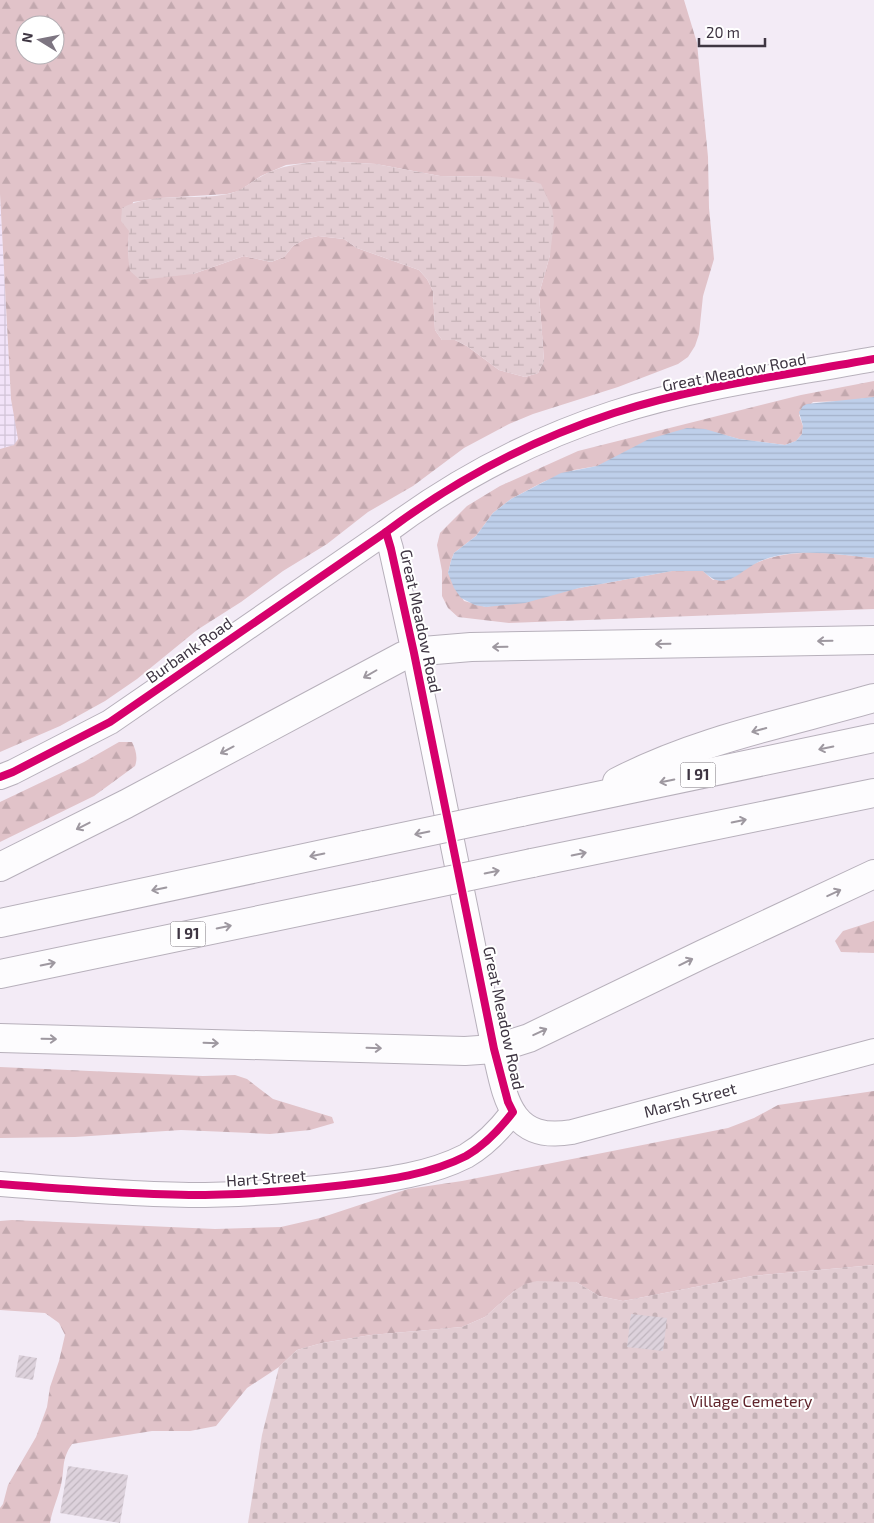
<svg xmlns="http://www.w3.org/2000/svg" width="874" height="1523" font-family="'Exo 2',sans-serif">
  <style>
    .industrial { fill: url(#industrial-grid) }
    .forest { fill: url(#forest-firs); fill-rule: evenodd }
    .wetland { fill: url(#wetland-marsh) }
    .cemetery { fill: url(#cemetery-stones) }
    .water { fill: url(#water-rules) }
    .building { fill: url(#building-hatch) }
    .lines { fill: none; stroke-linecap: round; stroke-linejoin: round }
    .minor-casing { stroke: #b7b0bb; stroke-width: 26 }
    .highway-casing { stroke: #b7b0bb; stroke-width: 30 }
    .minor { stroke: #fdfcfe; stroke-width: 24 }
    .highway { stroke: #fdfcfe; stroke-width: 28 }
    .highway-bridge-casing { stroke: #b7b0bb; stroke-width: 30; stroke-linecap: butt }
    .highway-bridge { stroke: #fdfcfe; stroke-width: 28 }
    .cycleway-casing { stroke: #fff; stroke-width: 11 }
    .cycleway { stroke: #d6006c; stroke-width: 8 }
    .oneway { stroke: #9e98a0 }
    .labels { text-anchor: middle; stroke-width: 4; stroke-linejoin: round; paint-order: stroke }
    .shield { fill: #fff; stroke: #78727b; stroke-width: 1 }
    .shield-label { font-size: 15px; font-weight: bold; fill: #3e3542 }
    .street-label { font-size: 16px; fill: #3e3542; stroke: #fff }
    .park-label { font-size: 16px; fill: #60252c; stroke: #fff }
  </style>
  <defs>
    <pattern id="industrial-grid" width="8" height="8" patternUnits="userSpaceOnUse" patternTransform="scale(1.25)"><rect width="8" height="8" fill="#f2e3f9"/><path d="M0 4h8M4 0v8" fill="none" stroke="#d1c3d7"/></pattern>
    <pattern id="forest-firs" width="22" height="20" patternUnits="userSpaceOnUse" patternTransform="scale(1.25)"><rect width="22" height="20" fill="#e1c3c9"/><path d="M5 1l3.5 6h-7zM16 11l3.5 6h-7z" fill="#c2a8ae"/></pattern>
    <pattern id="wetland-marsh" width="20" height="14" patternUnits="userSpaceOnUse" patternTransform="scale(1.25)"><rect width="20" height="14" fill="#e3cdd3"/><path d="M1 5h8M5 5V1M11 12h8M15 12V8" fill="none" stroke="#c4b1b6"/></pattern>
    <pattern id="cemetery-stones" width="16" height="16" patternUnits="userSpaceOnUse" patternTransform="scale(1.25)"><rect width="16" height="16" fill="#e3cdd3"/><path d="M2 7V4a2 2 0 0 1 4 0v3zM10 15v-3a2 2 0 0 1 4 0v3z" fill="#c4b1b6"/></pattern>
    <pattern id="water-rules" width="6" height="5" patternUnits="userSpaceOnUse" patternTransform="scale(1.25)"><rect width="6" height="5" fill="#becfea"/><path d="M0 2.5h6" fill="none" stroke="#a4b2ca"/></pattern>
    <pattern id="building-hatch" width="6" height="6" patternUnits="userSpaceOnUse" patternTransform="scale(1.25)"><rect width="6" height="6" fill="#ddd2dc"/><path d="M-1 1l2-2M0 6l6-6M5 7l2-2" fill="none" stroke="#bfb5be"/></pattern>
  </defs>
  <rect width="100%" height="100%" fill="#f3ebf6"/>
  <path class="industrial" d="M 0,194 L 11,399 L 19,439 L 15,445 L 0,449 Z"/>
  <g class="forest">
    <path d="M 0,0 L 684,0 L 697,43 L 708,157 L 709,208 L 714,259 L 703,296 L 699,334 L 695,346 L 688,357 L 678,364 L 618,387 L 533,414 L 509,424 L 464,448 L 413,486 L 368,512 L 327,544 L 283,571 L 241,602 L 197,630 L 137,679 L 105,701 L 60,726 L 0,752 L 0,449 L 14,445 L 18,439 L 11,399 L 0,194 ZM 25,25 L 55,25 L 55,55 L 25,55 ZM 325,161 L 376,164 L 440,176 L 503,177 L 550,255 L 539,294 L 544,361 L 538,373 L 525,377 L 499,370 L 467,346 L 455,340 L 442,340 L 435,330 L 433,291 L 427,279 L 419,270 L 357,248 L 344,239 L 318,236 L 305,239 L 293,246 L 284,257 L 271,262 L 244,256 L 193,274 L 128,257 L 129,231 L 133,202 L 161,198 L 227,194 L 239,191 L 261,176 L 286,165 Z"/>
    <path d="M 874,381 L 874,397 L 845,401 L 813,402 L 799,415 L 803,426 L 802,434 L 796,441 L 785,445 L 739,439 L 717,433 L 616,458 L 597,466 L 574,470 L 543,482 L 511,499 L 493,513 L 476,536 L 454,553 L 451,561 L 448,573 L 464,601 L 486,607 L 579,588 L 672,571 L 703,571 L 713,580 C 734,572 756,561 778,556 C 809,549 843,555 874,558 L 874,609 L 509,623 L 458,617 L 448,608 L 442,596 L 442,571 L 437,545 L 440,533 L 467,506 L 500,486 L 578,451 L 801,395 Z"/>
    <path d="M 119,742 L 132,742 C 136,750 138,758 135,766 L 94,796 L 0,842 L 0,802 L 84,762 Z"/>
    <path d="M 874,921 L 874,953 L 841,952 L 835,941 L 843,931 Z"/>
    <path d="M 0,1067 L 203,1076 L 235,1075 L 247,1079 L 273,1099 L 332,1117 L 334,1123 L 310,1130 L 270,1134 L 181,1130 L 75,1137 L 0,1138 Z"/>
    <path d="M 874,1091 L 874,1265 L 752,1276 L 623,1301 L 599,1296 L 576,1282 L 514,1291 L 485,1317 L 462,1327 L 371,1335 L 322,1343 L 297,1350 L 279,1367 L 247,1388 L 216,1426 L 190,1431 L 152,1431 L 72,1444 C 61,1460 65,1467 61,1485 C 58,1498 52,1510 50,1523 L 0,1523 L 0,1508 L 3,1504 L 8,1485 L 36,1437 L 47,1407 L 50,1387 L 59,1361 L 65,1335 L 59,1323 L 45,1313 L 0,1310 L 0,1221 L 12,1220 L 215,1229 L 281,1227 L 320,1218 L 408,1189 L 462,1181 L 728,1128 L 754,1118 L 778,1105 Z"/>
  </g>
  <path class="wetland" d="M 325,161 L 376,164 L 440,176 L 503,177 L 529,180 L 541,184 L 552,208 L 554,222 L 550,255 L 539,294 L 544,361 L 538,373 L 525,377 L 499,370 L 467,346 L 455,340 L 442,340 L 435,330 L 433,291 L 427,279 L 419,270 L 357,248 L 344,239 L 318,236 L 305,239 L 293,246 L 284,257 L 271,262 L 244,256 L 193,274 L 140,280 L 130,271 L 128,257 L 129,231 L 121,221 L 122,208 C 155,191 194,201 228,194 C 242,191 250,182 262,176 C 283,164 302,164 325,161 Z"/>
  <path class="cemetery" d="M 874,1265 L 874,1523 L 248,1523 L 262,1435 L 279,1367 L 297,1350 L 322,1343 L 371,1335 L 462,1327 L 485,1317 L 514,1291 L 525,1284 L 537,1281 L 576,1282 L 599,1296 L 623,1301 L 752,1276 Z"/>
  <path class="water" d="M 874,397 L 874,558 C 838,555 798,547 763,560 C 739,569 727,595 703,571 L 672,571 L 579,588 L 525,603 L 486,607 L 475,605 L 461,598 L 454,588 L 448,573 L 451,561 L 454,553 L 476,536 L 493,513 L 511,499 L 561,473 L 597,466 L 649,439 L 687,428 L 705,429 L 739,439 L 785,445 L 796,441 L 802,434 L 803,426 L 799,412 L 803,406 L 807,404 Z"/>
  <g class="building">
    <path d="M 631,1314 L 667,1318 L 663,1351 L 627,1347 Z"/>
    <path d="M 19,1355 L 37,1358 L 33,1380 L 15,1377 Z"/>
    <path d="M 68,1466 L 128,1475 L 120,1523 L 60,1513 Z"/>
  </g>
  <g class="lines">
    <g class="minor-casing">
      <g id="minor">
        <path d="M 386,532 L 391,549 L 414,653 L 494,1049 C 505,1096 509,1143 572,1132 L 874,1051"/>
        <path d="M 0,777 L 13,772 L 110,722 L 386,532 C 455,480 531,440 614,413 C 698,386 787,375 874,359"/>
        <path d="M 0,1184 C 63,1189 126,1194 189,1195 C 242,1195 293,1191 345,1185 C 385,1180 429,1175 466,1156 C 485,1145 500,1129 513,1112"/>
      </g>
    </g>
    <g class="highway-casing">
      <g id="highway">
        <path d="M 617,782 C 697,740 787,723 874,698"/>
        <path d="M 521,812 L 874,738"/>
        <path d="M 532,863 L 874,793"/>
        <path d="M 0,867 L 126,804 L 403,656 L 423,651 L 471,647 L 874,640"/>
        <path d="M 0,923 L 365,845"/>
        <path d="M 0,974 L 375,896"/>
        <path d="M 0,1038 L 465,1051 L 494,1049 L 529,1038 L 703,954 L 874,874"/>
      </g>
    </g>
    <use href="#minor" class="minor"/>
    <use href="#highway" class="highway"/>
    <g class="highway-bridge-casing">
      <g id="highway-bridge">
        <path d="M 365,845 L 521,812"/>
        <path d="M 375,896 L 532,863"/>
      </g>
    </g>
    <use href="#highway-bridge" class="highway-bridge"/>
    <g class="cycleway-casing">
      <g id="cycleway">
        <path d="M 0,777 L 13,772 L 110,722 L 386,532 C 455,480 531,440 614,413 C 698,386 787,375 874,359"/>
        <path d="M 0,1184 C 63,1189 126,1194 189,1195 C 242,1195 293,1191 345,1185 C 385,1180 429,1175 466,1156 C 485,1145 500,1129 513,1112 L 508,1102 L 494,1049 L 414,653 L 391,549 L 386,532"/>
      </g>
    </g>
    <use href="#cycleway" class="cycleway"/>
  </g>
  <defs><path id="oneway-shaft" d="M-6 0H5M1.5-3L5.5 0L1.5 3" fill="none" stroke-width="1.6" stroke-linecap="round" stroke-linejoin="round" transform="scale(1.25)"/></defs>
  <g class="oneway">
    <use href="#oneway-shaft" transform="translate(825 641) rotate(179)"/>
    <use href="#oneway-shaft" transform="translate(663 644) rotate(179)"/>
    <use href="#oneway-shaft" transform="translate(500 647) rotate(179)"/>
    <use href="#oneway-shaft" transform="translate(370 674) rotate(150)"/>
    <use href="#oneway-shaft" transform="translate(759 730) rotate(165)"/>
    <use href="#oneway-shaft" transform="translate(826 748) rotate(168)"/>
    <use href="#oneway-shaft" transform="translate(227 750) rotate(152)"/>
    <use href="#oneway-shaft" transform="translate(667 781) rotate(168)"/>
    <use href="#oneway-shaft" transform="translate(739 821) rotate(-12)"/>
    <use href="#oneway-shaft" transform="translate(83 826) rotate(153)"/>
    <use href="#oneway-shaft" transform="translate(422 833) rotate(168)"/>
    <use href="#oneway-shaft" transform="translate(579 854) rotate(-12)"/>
    <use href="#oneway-shaft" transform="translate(317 855) rotate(168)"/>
    <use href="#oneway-shaft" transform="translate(492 872) rotate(-12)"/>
    <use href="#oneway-shaft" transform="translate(159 889) rotate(168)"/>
    <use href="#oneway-shaft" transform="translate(834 893) rotate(-25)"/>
    <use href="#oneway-shaft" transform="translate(224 927) rotate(-11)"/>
    <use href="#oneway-shaft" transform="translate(686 962) rotate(-26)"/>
    <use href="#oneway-shaft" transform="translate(48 964) rotate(-12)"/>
    <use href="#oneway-shaft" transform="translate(540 1032) rotate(-25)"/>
    <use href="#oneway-shaft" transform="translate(49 1039) rotate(1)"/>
    <use href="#oneway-shaft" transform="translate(211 1043) rotate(2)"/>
    <use href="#oneway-shaft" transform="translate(374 1048) rotate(2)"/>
  </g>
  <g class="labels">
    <g class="shield">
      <rect x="680.5" y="762.5" width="35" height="25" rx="4"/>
      <rect x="170.5" y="921.5" width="35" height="25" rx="4"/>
    </g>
    <g class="shield-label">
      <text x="698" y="780">I 91</text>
      <text x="188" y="939">I 91</text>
    </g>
    <g class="street-label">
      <text transform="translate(734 372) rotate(-11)" y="6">Great Meadow Road</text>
      <text transform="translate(421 621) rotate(78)" y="6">Great Meadow Road</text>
      <text transform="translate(189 650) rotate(-35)" y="6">Burbank Road</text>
      <text transform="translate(504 1018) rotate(78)" y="6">Great Meadow Road</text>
      <text transform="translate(690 1100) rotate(-15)" y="6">Marsh Street</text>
      <text transform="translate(266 1178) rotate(-4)" y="6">Hart Street</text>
    </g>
    <g class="park-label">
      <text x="751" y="1407">Village Cemetery</text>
    </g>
  </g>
  <g transform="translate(40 40) rotate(280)"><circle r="24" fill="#ffffff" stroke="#b2aeb3"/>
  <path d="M0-4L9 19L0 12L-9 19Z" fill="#7d7581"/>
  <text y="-8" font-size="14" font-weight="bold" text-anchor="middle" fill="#3e3542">N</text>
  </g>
  <path d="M699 38v8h66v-8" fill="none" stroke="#3e3542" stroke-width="2.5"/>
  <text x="706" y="38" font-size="15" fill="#3e3542" stroke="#ffffff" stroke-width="4" paint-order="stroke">20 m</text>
</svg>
